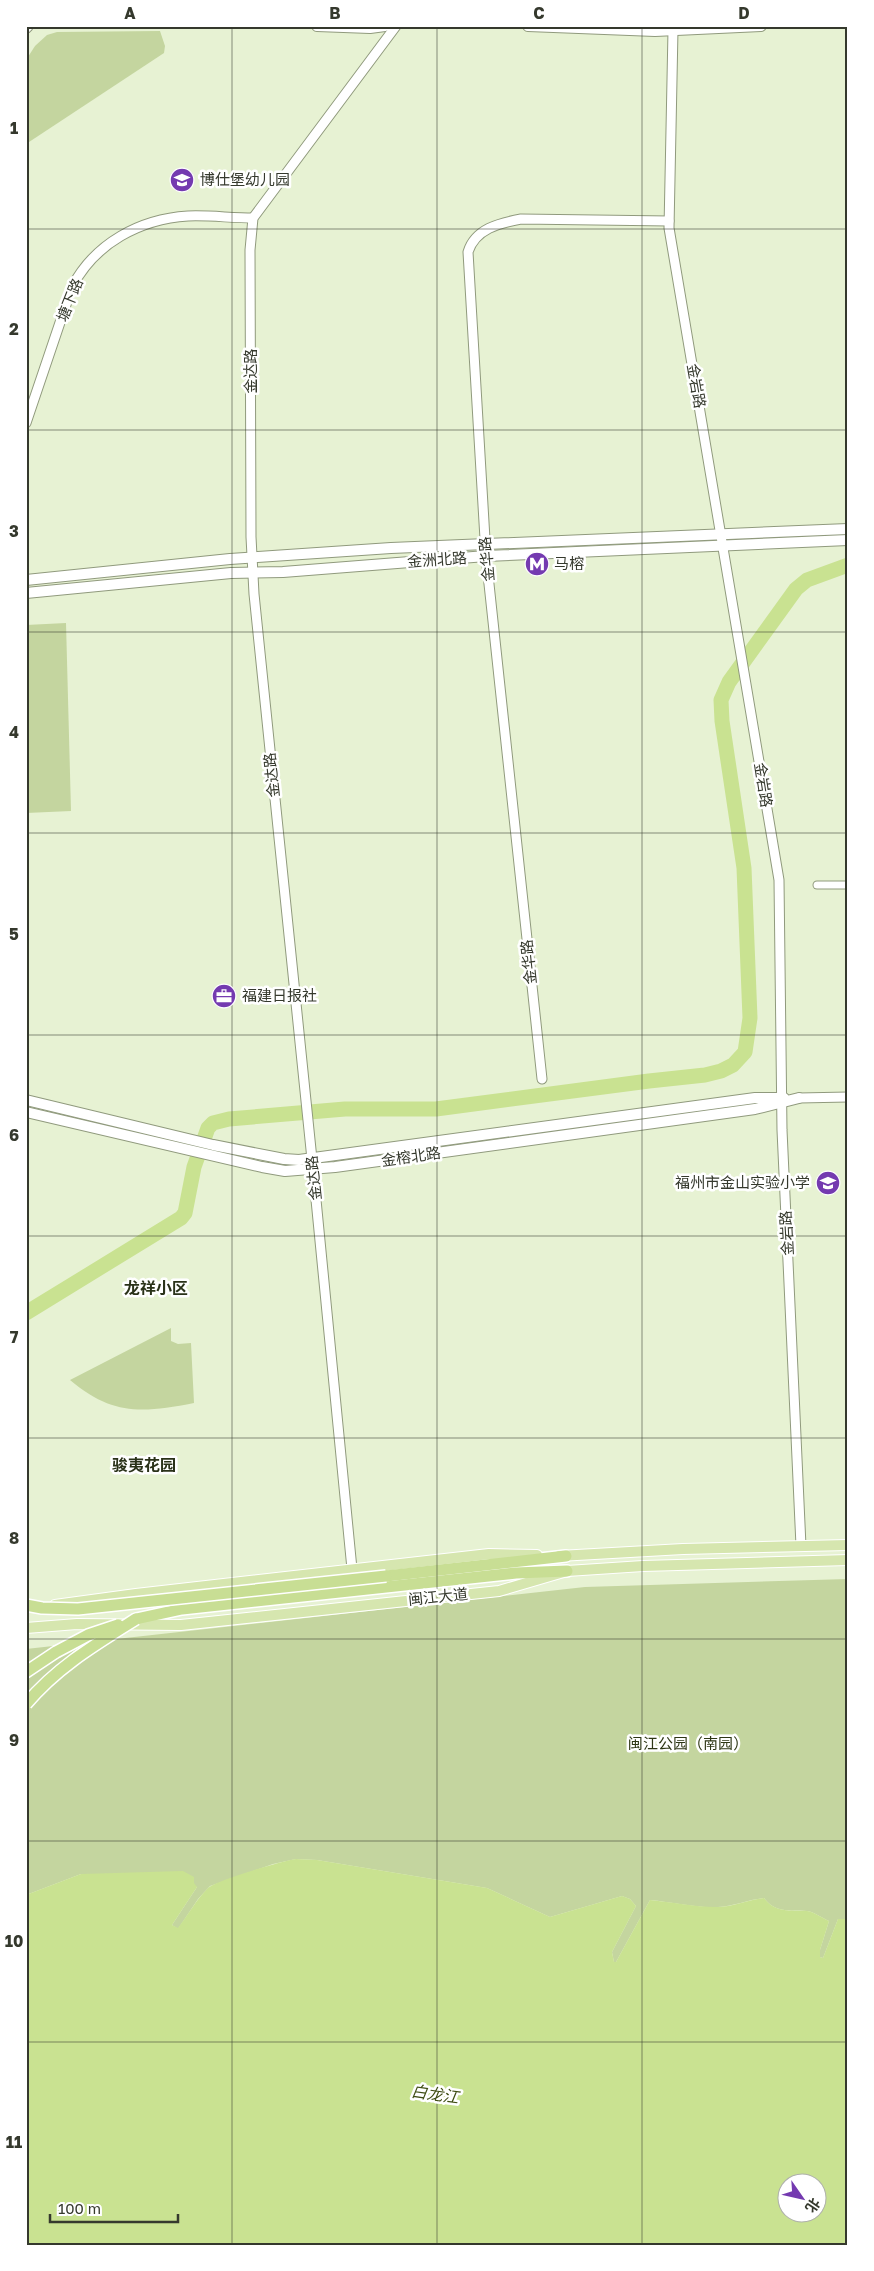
<svg xmlns="http://www.w3.org/2000/svg" width="874" height="2271" font-family="'Golos Text','Noto Sans SC',sans-serif">
  <style>
    .green { fill: #c4d59f }
    .water { fill: #c9e291; fill-rule: evenodd }
    .lines { fill: none; stroke-linecap: round; stroke-linejoin: round }
    .river { stroke: #c9e291; stroke-width: 15 }
    .minor-casing { stroke: #909a7d; stroke-width: 9 }
    .tertiary-casing { stroke: #909a7d; stroke-width: 11 }
    .secondary-casing { stroke: #909a7d; stroke-width: 12 }
    .primary-casing { stroke: #fff; stroke-width: 12 }
    .trunk-casing { stroke: #fff; stroke-width: 14 }
    .minor { stroke: #fff; stroke-width: 7 }
    .tertiary { stroke: #fff; stroke-width: 9 }
    .secondary { stroke: #fff; stroke-width: 10 }
    .primary { stroke: #d6e6af; stroke-width: 10 }
    .trunk { stroke: #c8de94; stroke-width: 11 }
    .trunk-bridge-casing { stroke: #fff; stroke-width: 14; stroke-linecap: butt }
    .trunk-bridge { stroke: #c8de94; stroke-width: 11 }
    .grid { fill: none; stroke: #35392d; stroke-width: 1; stroke-opacity: 0.55 }
    .labels { text-anchor: middle; stroke-width: 5; stroke-linejoin: round; paint-order: stroke }
    .poi-label { font-size: 15px; fill: #35392d; stroke: #fff; text-anchor: start }
    .street-label { font-size: 15px; fill: #35392d; stroke: #fff }
    .park-label { font-size: 15px; fill: #2d3614; stroke: #fff }
    .neighbourhood-label { font-size: 16px; font-weight: bold; fill: #2a3219; stroke: #fff }
    .water-label { font-size: 16px; font-style: italic; fill: #3e4c12; stroke: #fff }
    .neatline { fill: none; stroke: #35392d; stroke-width: 2 }
    .grid-label { font-size: 16px; text-anchor: middle; font-weight: bold; fill: #35392d }
  </style>
  <rect width="100%" height="100%" fill="#e7f2d3"/>
  <g class="green">
    <path d="M 160,31 L 165,46 L 164,53 L 26,144 L 26,60 L 35,46 L 47,35 L 57,32 Z"/>
    <path d="M 66,623 L 71,811 L 26,813 L 26,625 Z"/>
    <path d="M 171,1328 L 171,1341 L 178,1344 L 191,1343 L 194,1403 C 142,1413 113,1416 70,1380 Z"/>
    <path d="M 848,1579 L 848,1919 L 838,1919 L 823,1958 L 820,1957 L 820,1950 L 829,1921 C 822,1918 814,1912 807,1911 C 790,1910 775,1913 764,1898 C 747,1900 734,1906 718,1907 C 696,1908 672,1902 650,1900 L 616,1962 L 614,1962 L 612,1952 L 636,1906 L 630,1899 L 622,1896 L 550,1917 L 487,1888 L 317,1860 L 296,1859 L 273,1864 L 210,1886 L 198,1899 L 178,1929 L 172,1925 L 197,1887 L 100,1874 L 81,1874 L 26,1895 L 26,1649 L 585,1587 Z"/>
  </g>
  <path class="water" d="M 296,1859 L 317,1860 L 487,1888 L 550,1917 L 622,1896 L 630,1899 L 636,1906 L 612,1952 L 614,1962 L 616,1962 L 650,1900 C 672,1902 694,1907 716,1907 C 733,1907 747,1900 764,1898 C 775,1913 790,1910 807,1911 C 814,1912 822,1918 829,1921 L 820,1950 L 820,1957 L 823,1958 L 838,1919 L 848,1919 L 848,2245 L 26,2245 L 26,1895 L 81,1874 L 183,1871 L 194,1877 L 194,1883 L 197,1887 L 172,1925 L 178,1928 C 188,1915 196,1900 208,1888 C 217,1880 282,1861 296,1859 ZM 786,2184 L 816,2184 L 816,2214 L 786,2214 Z"/>
  <g class="lines">
    <path class="river" d="M 26,1313 L 181,1218 L 185,1213 L 194,1167 L 208,1128 L 213,1123 L 229,1119 L 345,1109 L 436,1109 L 649,1081 L 705,1075 L 721,1071 L 733,1065 L 745,1052 L 750,1018 L 744,868 L 722,721 L 721,700 L 729,682 L 796,589 L 807,580 L 848,565"/>
    <g class="minor-casing">
      <path id="minor" d="M 817,885 L 848,885"/>
    </g>
    <g class="tertiary-casing">
      <g id="tertiary">
        <path d="M 673,30 L 669,228 L 779,880 L 782,1130 L 801,1546"/>
        <path d="M 26,423 L 72,287 C 95,243 140,219 188,216 C 209,215 231,218 253,218"/>
        <path d="M 542,1079 L 486,556 L 468,252 C 475,229 499,223 521,219 L 669,221"/>
        <path d="M 799,1098 L 848,1097"/>
        <path d="M 352,1569 L 313,1169 L 254,594 L 251,537 L 250,250 L 253,218 L 396,26"/>
      </g>
    </g>
    <g class="secondary-casing">
      <g id="secondary">
        <path d="M 317,26 L 370,28 L 385,26"/>
        <path d="M 528,26 L 655,31 L 761,26"/>
        <path d="M 26,28 L 28,26"/>
        <path d="M 26,580 L 230,559 L 391,548 L 848,529"/>
        <path d="M 26,593 L 231,573 L 283,572 L 486,556 L 848,540"/>
        <path d="M 26,1100 L 213,1145 L 284,1159 L 299,1160 L 755,1098 L 784,1098"/>
        <path d="M 26,1112 L 262,1167 L 285,1171 L 335,1167 L 755,1109 L 799,1098"/>
      </g>
    </g>
    <g class="primary-casing">
      <g id="primary">
        <path d="M 559,1556 L 683,1549 L 848,1545"/>
        <path d="M 55,1605 L 136,1594 L 489,1554 L 537,1555"/>
        <path d="M 26,1628 L 77,1624 L 181,1625 L 499,1591 L 567,1571 L 643,1566 L 848,1560"/>
      </g>
    </g>
    <g class="trunk-casing">
      <g id="trunk">
        <path d="M 386,1576 L 566,1556"/>
        <path d="M 136,1619 L 182,1609 L 516,1573 L 567,1571"/>
        <path d="M 26,1672 L 56,1652"/>
      </g>
    </g>
    <use href="#minor" class="minor"/>
    <use href="#tertiary" class="tertiary"/>
    <use href="#secondary" class="secondary"/>
    <use href="#primary" class="primary"/>
    <use href="#trunk" class="trunk"/>
    <g class="trunk-bridge-casing">
      <g id="trunk-bridge">
        <path d="M 26,1605 L 42,1608 L 78,1609 L 386,1576"/>
        <path d="M 56,1652 L 88,1635 L 118,1625"/>
        <path d="M 26,1704 C 57,1667 96,1644 136,1619"/>
      </g>
    </g>
    <use href="#trunk-bridge" class="trunk-bridge"/>
  </g>
  <path class="grid" d="M 232,26 L 232,2245M 437,26 L 437,2245M 642,26 L 642,2245M 26,229 L 848,229M 26,430 L 848,430M 26,632 L 848,632M 26,833 L 848,833M 26,1035 L 848,1035M 26,1236 L 848,1236M 26,1438 L 848,1438M 26,1639 L 848,1639M 26,1841 L 848,1841M 26,2042 L 848,2042"/>
  <defs>
    <g id="school-disc" transform="scale(1.25)"><circle r="9.5" fill="#743ab0" stroke="#fff"/><path d="M0-5L7-2L0 1L-7-2ZM-4 1L0 2.5L4 1V4Q0 6-4 4Z" fill="#fff"/></g>
    <g id="metro-disc" transform="scale(1.25)"><circle r="9.5" fill="#743ab0" stroke="#fff"/><path d="M-5.5 5V-5H-3L0 0L3-5H5.5V5H3V-.5L0 4L-3-.5V5Z" fill="#fff"/></g>
    <g id="office-disc" transform="scale(1.25)"><circle r="9.5" fill="#743ab0" stroke="#fff"/><path d="M-6-3h4V-5.5h4V-3h4V5H-6ZM-1-4.5V-3h2v-1.5ZM-6 0V1H6V0Z" fill="#fff"/></g>
  </defs>
  <g fill-rule="evenodd">
    <use href="#school-disc" x="182" y="180"/>
    <use href="#metro-disc" x="537" y="564"/>
    <use href="#office-disc" x="224" y="996"/>
    <use href="#school-disc" x="828" y="1183"/>
  </g>
  <g class="labels">
    <g class="poi-label">
      <text x="200" y="185">博仕堡幼儿园</text>
      <text x="554" y="569">马榕</text>
      <text x="242" y="1001">福建日报社</text>
      <text x="810" y="1188" text-anchor="end">福州市金山实验小学</text>
    </g>
    <g class="street-label">
      <text transform="translate(70 300) rotate(-68)" y="5">塘下路</text>
      <text transform="translate(251 371) rotate(-90)" y="5">金达路</text>
      <text transform="translate(696 386) rotate(80)" y="5">金岩路</text>
      <text transform="translate(487 559) rotate(-95)" y="5">金华路</text>
      <text transform="translate(437 560) rotate(-4)" y="5">金洲北路</text>
      <text transform="translate(272 775) rotate(-96)" y="5">金达路</text>
      <text transform="translate(763 785) rotate(81)" y="5">金岩路</text>
      <text transform="translate(529 962) rotate(-96)" y="5">金华路</text>
      <text transform="translate(411 1157) rotate(-8)" y="5">金榕北路</text>
      <text transform="translate(314 1178) rotate(-96)" y="5">金达路</text>
      <text transform="translate(787 1233) rotate(-93)" y="5">金岩路</text>
      <text transform="translate(438 1597) rotate(-6)" y="5">闽江大道</text>
    </g>
    <g class="park-label">
      <text x="688" y="1749">闽江公园（南园）</text>
    </g>
    <g class="neighbourhood-label">
      <text x="156" y="1294">龙祥小区</text>
      <text x="144" y="1471">骏夷花园</text>
    </g>
    <g class="water-label">
      <text transform="translate(435 2094) rotate(8)" y="6">白龙江</text>
    </g>
  </g>
  <rect width="874" height="2271" fill="none" stroke="#ffffff" stroke-width="55"/>
  <g transform="translate(802 2198) rotate(124)"><circle r="24" fill="#ffffff" stroke="#aeb0ab"/>
  <path d="M0-4L9 19L0 12L-9 19Z" fill="#743ab0"/>
  <text y="-8" font-size="14" font-weight="bold" text-anchor="middle" fill="#35392d">北</text>
  </g>
  <path d="M50 2214v8h128v-8" fill="none" stroke="#35392d" stroke-width="2.5"/>
  <text x="58" y="2214" font-size="15" fill="#35392d" stroke="#ffffff" stroke-width="4" paint-order="stroke">100 m</text>
  <rect x="28" y="28" width="818" height="2216" class="neatline"/>
  <g class="grid-label">
    <text x="130" y="19">A</text>
    <text x="335" y="19">B</text>
    <text x="539" y="19">C</text>
    <text x="744" y="19">D</text>
    <text x="14" y="134">1</text>
    <text x="14" y="335">2</text>
    <text x="14" y="537">3</text>
    <text x="14" y="738">4</text>
    <text x="14" y="940">5</text>
    <text x="14" y="1141">6</text>
    <text x="14" y="1343">7</text>
    <text x="14" y="1544">8</text>
    <text x="14" y="1746">9</text>
    <text x="14" y="1947">10</text>
    <text x="14" y="2148">11</text>
  </g>
</svg>
